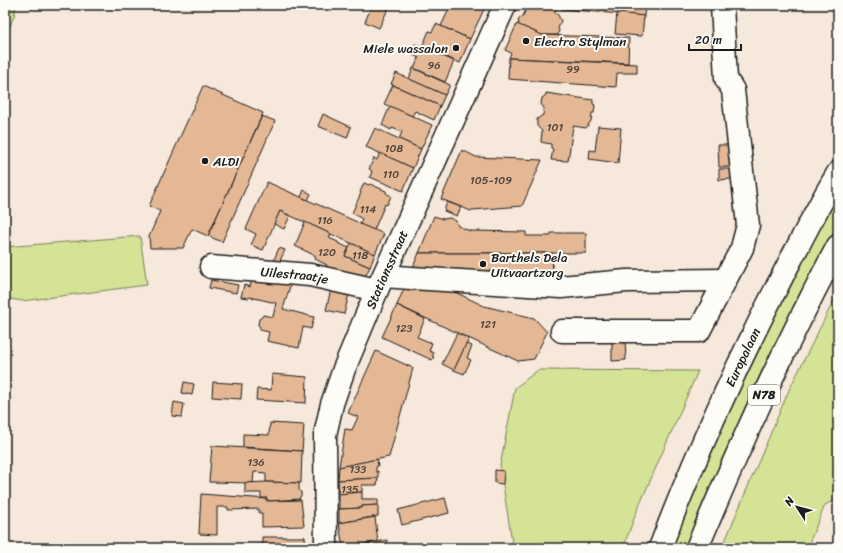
<svg xmlns="http://www.w3.org/2000/svg" width="843" height="553" font-family="Sriracha,sans-serif">
  <style>
    .green { fill: #d4e396; stroke: #788059 }
    .building { fill: #e5b895; stroke: #1c1c1c }
    .lines { fill: none; stroke-linecap: round; stroke-linejoin: round }
    .minor-casing { stroke: #1c1c1c; stroke-width: 25 }
    .major-casing { stroke: #1c1c1c; stroke-width: 25 }
    .minor { stroke: #fdfcf7; stroke-width: 22 }
    .major { stroke: #fdfcf7; stroke-width: 22 }
    .poi-dot { fill: #1c1c1c; stroke: #fdfcf7; stroke-width: 1.5 }
    .labels { text-anchor: middle; stroke-width: 4; stroke-linejoin: round; paint-order: stroke }
    .number-label { font-size: 11px; fill: #4e433a }
    .shield { fill: #fdfcf7; stroke: #605f5e; stroke-width: 1 }
    .shield-label { font-size: 12px; font-weight: bold; fill: #1c1c1c }
    .poi-label { font-size: 13px; fill: #1c1c1c; stroke: #fdfcf7; text-anchor: start }
    .street-label { font-size: 13px; fill: #1c1c1c; stroke: #fdfcf7 }
  </style>
  <rect width="100%" height="100%" fill="#f6e8da"/>
  <filter id="ink" filterUnits="userSpaceOnUse"><feTurbulence type="fractalNoise" baseFrequency=".025" numOctaves="2"/><feDisplacementMap in="SourceGraphic" scale="8" xChannelSelector="R" yChannelSelector="G"/><feConvolveMatrix kernelMatrix="1 2 1 2 8 2 1 2 1" color-interpolation-filters="sRGB"/></filter>
  <g filter="url(#ink)">
    <g class="green">
      <path d="M 5,5 L 16,5 L 14,16 L 5,39 Z"/>
      <path d="M 838,196 L 838,226 L 812,272 L 688,548 L 670,548 L 734,398 L 776,308 Z"/>
      <path d="M 140,236 L 147,285 L 22,301 L 5,298 L 5,247 Z"/>
      <path d="M 838,292 L 838,498 L 825,505 L 807,548 L 722,548 L 789,390 Z"/>
      <path d="M 538,370 L 698,371 L 636,513 L 623,548 L 513,548 L 500,466 L 515,388 Z"/>
    </g>
    <g class="building">
      <path d="M 372,5 L 390,5 L 379,28 L 365,22 Z"/>
      <path d="M 451,5 L 486,5 L 470,39 L 441,26 Z"/>
      <path d="M 528,5 L 553,5 L 557,7 L 554,12 L 558,15 L 561,21 L 558,28 L 559,30 L 558,35 L 542,35 L 518,25 L 519,22 L 518,22 L 520,17 L 522,18 Z"/>
      <path d="M 553,5 L 645,5 L 644,16 L 562,9 Z"/>
      <path d="M 617,13 L 644,16 L 642,36 L 615,34 Z"/>
      <path d="M 436,24 L 470,39 L 460,63 L 422,47 L 429,31 L 432,32 Z"/>
      <path d="M 517,24 L 542,35 L 629,38 L 628,63 L 509,58 L 511,53 L 505,50 Z"/>
      <path d="M 415,44 L 454,61 L 445,82 L 414,68 L 419,58 L 411,54 Z"/>
      <path d="M 509,58 L 637,64 L 637,73 L 617,73 L 616,87 L 508,79 Z"/>
      <path d="M 413,68 L 450,85 L 445,95 L 409,79 Z"/>
      <path d="M 396,73 L 445,95 L 440,106 L 391,84 Z"/>
      <path d="M 393,85 L 440,106 L 434,120 L 415,111 L 412,116 L 384,104 Z"/>
      <path d="M 203,86 L 263,113 L 208,236 L 192,229 L 183,248 L 150,248 L 149,237 L 160,211 L 149,206 Z"/>
      <path d="M 546,93 L 593,100 L 593,104 L 595,105 L 594,113 L 592,113 L 591,121 L 586,128 L 573,126 L 568,161 L 551,160 L 553,149 L 551,148 L 551,144 L 541,142 L 542,131 L 537,126 L 537,119 L 543,115 L 544,108 L 541,104 L 542,98 L 546,95 Z"/>
      <path d="M 390,106 L 432,125 L 421,149 L 399,139 L 402,132 L 392,128 L 391,130 L 382,125 Z"/>
      <path d="M 323,114 L 351,127 L 347,138 L 318,126 Z"/>
      <path d="M 262,116 L 275,121 L 222,242 L 208,236 Z"/>
      <path d="M 598,126 L 621,128 L 618,163 L 589,159 L 590,150 L 595,151 Z"/>
      <path d="M 375,128 L 421,149 L 413,168 L 366,147 Z"/>
      <path d="M 718,145 L 728,145 L 730,167 L 719,167 Z"/>
      <path d="M 462,150 L 476,157 L 542,160 L 522,206 L 472,210 L 471,211 L 441,199 Z"/>
      <path d="M 380,153 L 413,168 L 403,191 L 370,177 L 372,171 L 369,169 L 374,158 L 377,160 Z"/>
      <path d="M 719,169 L 731,169 L 731,179 L 719,180 Z"/>
      <path d="M 267,182 L 384,234 L 375,254 L 280,211 L 263,250 L 251,245 L 256,234 L 246,229 Z"/>
      <path d="M 364,183 L 369,185 L 370,184 L 386,191 L 386,193 L 391,196 L 387,205 L 385,204 L 374,230 L 360,224 L 362,219 L 352,213 L 361,193 L 360,192 Z"/>
      <path d="M 304,190 L 311,194 L 308,200 L 301,197 Z"/>
      <path d="M 447,202 L 461,207 L 457,216 L 444,211 Z"/>
      <path d="M 280,211 L 290,216 L 284,229 L 274,224 Z"/>
      <path d="M 434,216 L 443,219 L 450,218 L 456,221 L 458,226 L 470,231 L 526,232 L 526,236 L 551,236 L 551,233 L 586,233 L 586,253 L 419,253 Z"/>
      <path d="M 305,222 L 331,234 L 329,238 L 338,242 L 338,243 L 349,248 L 345,256 L 370,267 L 363,280 L 324,271 L 327,265 L 315,259 L 316,256 L 295,246 Z"/>
      <path d="M 351,243 L 375,254 L 370,267 L 345,256 Z"/>
      <path d="M 279,248 L 285,250 L 278,265 L 272,264 Z"/>
      <path d="M 419,253 L 552,253 L 553,275 L 410,274 Z"/>
      <path d="M 253,275 L 291,283 L 283,309 L 314,317 L 311,329 L 303,327 L 299,348 L 267,341 L 269,332 L 260,330 L 260,327 L 258,325 L 259,319 L 262,317 L 263,315 L 273,317 L 276,303 L 250,297 L 249,298 L 241,297 L 244,285 L 250,287 Z"/>
      <path d="M 211,280 L 238,285 L 236,293 L 209,288 Z"/>
      <path d="M 406,284 L 455,292 L 484,306 L 534,318 L 547,332 L 534,359 L 518,361 L 397,305 Z"/>
      <path d="M 331,289 L 349,294 L 344,314 L 326,310 Z"/>
      <path d="M 397,305 L 425,319 L 417,337 L 432,343 L 429,351 L 434,353 L 432,356 L 434,357 L 432,360 L 382,337 Z"/>
      <path d="M 457,333 L 469,339 L 454,370 L 442,364 Z"/>
      <path d="M 612,339 L 625,339 L 626,360 L 612,361 Z"/>
      <path d="M 466,344 L 472,346 L 467,358 L 471,360 L 464,374 L 454,370 Z"/>
      <path d="M 376,351 L 413,368 L 389,457 L 339,467 L 345,429 L 352,430 L 358,417 L 348,413 Z"/>
      <path d="M 272,374 L 307,377 L 306,403 L 256,400 L 257,389 L 271,390 Z"/>
      <path d="M 184,382 L 194,384 L 192,395 L 182,393 Z"/>
      <path d="M 213,382 L 242,384 L 241,399 L 212,397 Z"/>
      <path d="M 174,402 L 184,404 L 182,417 L 172,416 Z"/>
      <path d="M 270,423 L 304,425 L 302,451 L 243,447 L 243,434 L 269,435 Z"/>
      <path d="M 212,446 L 302,451 L 301,483 L 266,482 L 266,473 L 254,472 L 253,483 L 209,482 Z"/>
      <path d="M 377,459 L 378,466 L 376,467 L 376,472 L 378,471 L 378,478 L 338,480 L 339,467 Z"/>
      <path d="M 495,470 L 504,471 L 503,484 L 495,483 Z"/>
      <path d="M 378,478 L 377,485 L 362,485 L 362,492 L 339,494 L 338,480 Z"/>
      <path d="M 266,482 L 299,483 L 299,490 L 301,492 L 301,496 L 299,498 L 300,499 L 267,501 L 267,498 L 261,498 L 261,493 L 245,493 L 245,483 Z"/>
      <path d="M 362,492 L 362,499 L 378,499 L 378,505 L 362,506 L 362,508 L 339,509 L 339,494 Z"/>
      <path d="M 201,494 L 267,499 L 267,501 L 301,500 L 304,526 L 262,527 L 262,513 L 259,513 L 259,509 L 228,510 L 228,507 L 217,507 L 217,535 L 199,534 Z"/>
      <path d="M 445,498 L 449,513 L 402,525 L 398,510 Z"/>
      <path d="M 378,505 L 378,516 L 339,523 L 339,509 L 362,508 L 362,506 Z"/>
      <path d="M 375,517 L 378,542 L 343,548 L 339,523 Z"/>
      <path d="M 262,537 L 305,537 L 306,548 L 262,548 Z"/>
      <path d="M 387,540 L 388,548 L 343,548 Z"/>
    </g>
    <g class="lines">
      <g class="minor-casing">
        <g id="minor">
          <path id="s1" d="M 211,267 L 310,275 L 377,290"/>
          <path d="M 384,276 L 411,278 L 561,287 L 626,281 L 725,280"/>
          <path d="M 562,331 L 699,331 L 742,248 L 748,225 L 733,90 L 726,79 L 722,5"/>
          <path id="s2" d="M 326,548 L 325,435 L 332,404 L 344,369 L 377,290 L 505,5"/>
        </g>
      </g>
      <g class="major-casing">
        <g id="major">
          <path id="s3" d="M 660,548 C 696,453 739,360 786,269 C 803,237 819,204 838,173"/>
          <path d="M 697,548 C 740,445 785,344 838,246"/>
        </g>
      </g>
      <use href="#minor" class="minor"/>
      <use href="#major" class="major"/>
    </g>
  </g>
  <g class="poi-dot">
    <circle cx="526" cy="41" r="4"/>
    <circle cx="456" cy="48" r="4"/>
    <circle cx="205" cy="161" r="4"/>
    <circle cx="483" cy="264" r="4"/>
  </g>
  <g class="labels">
    <g class="number-label">
      <text x="434" y="69">96</text>
      <text x="573" y="73">99</text>
      <text x="555" y="131">101</text>
      <text x="394" y="152">108</text>
      <text x="391" y="178">110</text>
      <text x="491" y="184">105-109</text>
      <text x="368" y="213">114</text>
      <text x="325" y="224">116</text>
      <text x="327" y="256">120</text>
      <text x="360" y="259">118</text>
      <text x="488" y="328">121</text>
      <text x="404" y="332">123</text>
      <text x="256" y="466">136</text>
      <text x="358" y="473">133</text>
      <text x="350" y="493">135</text>
    </g>
    <rect class="shield" x="748" y="385" width="32" height="20" rx="3"/>
    <g class="shield-label">
      <text x="764" y="399">N78</text>
    </g>
    <g class="poi-label">
      <text x="534" y="46">Electro Stylman</text>
      <text x="448" y="53" text-anchor="end">Miele wassalon</text>
      <text x="213" y="166">ALDI</text>
      <text x="491" y="262">Barthels Dela<tspan x="491" dy="15">Uitvaartzorg</tspan></text>
    </g>
    <g class="street-label">
      <text dy="5" stroke="none"><textPath href="#s2" startOffset="290">Stationsstraat</textPath></text>
      <text dy="5" stroke="none"><textPath href="#s1" startOffset="84">Uilestraatje</textPath></text>
      <text dy="5" stroke="none"><textPath href="#s3" startOffset="208">Europalaan</textPath></text>
    </g>
  </g>
  <rect width="843" height="553" fill="none" stroke="#fdfcf7" stroke-width="20"/>
  <rect x="10" y="10" width="823" height="533" fill="none" stroke="#1c1c1c" stroke-width="1.5" filter="url(#ink)"/>
  <g transform="translate(797 507) rotate(306)" stroke="#fdfcf7" stroke-width="3" paint-order="stroke">
  <path d="M0-3L7 15L0 10L-7 15Z" fill="#1c1c1c"/>
  <text y="-6" font-size="11" font-weight="bold" text-anchor="middle" fill="#1c1c1c">N</text>
  </g>
  <path d="M689 44v6h52v-6" fill="none" stroke="#1c1c1c" stroke-width="2"/>
  <text x="695" y="44" font-size="12" fill="#1c1c1c" stroke="#fdfcf7" stroke-width="3" paint-order="stroke">20 m</text>
</svg>
